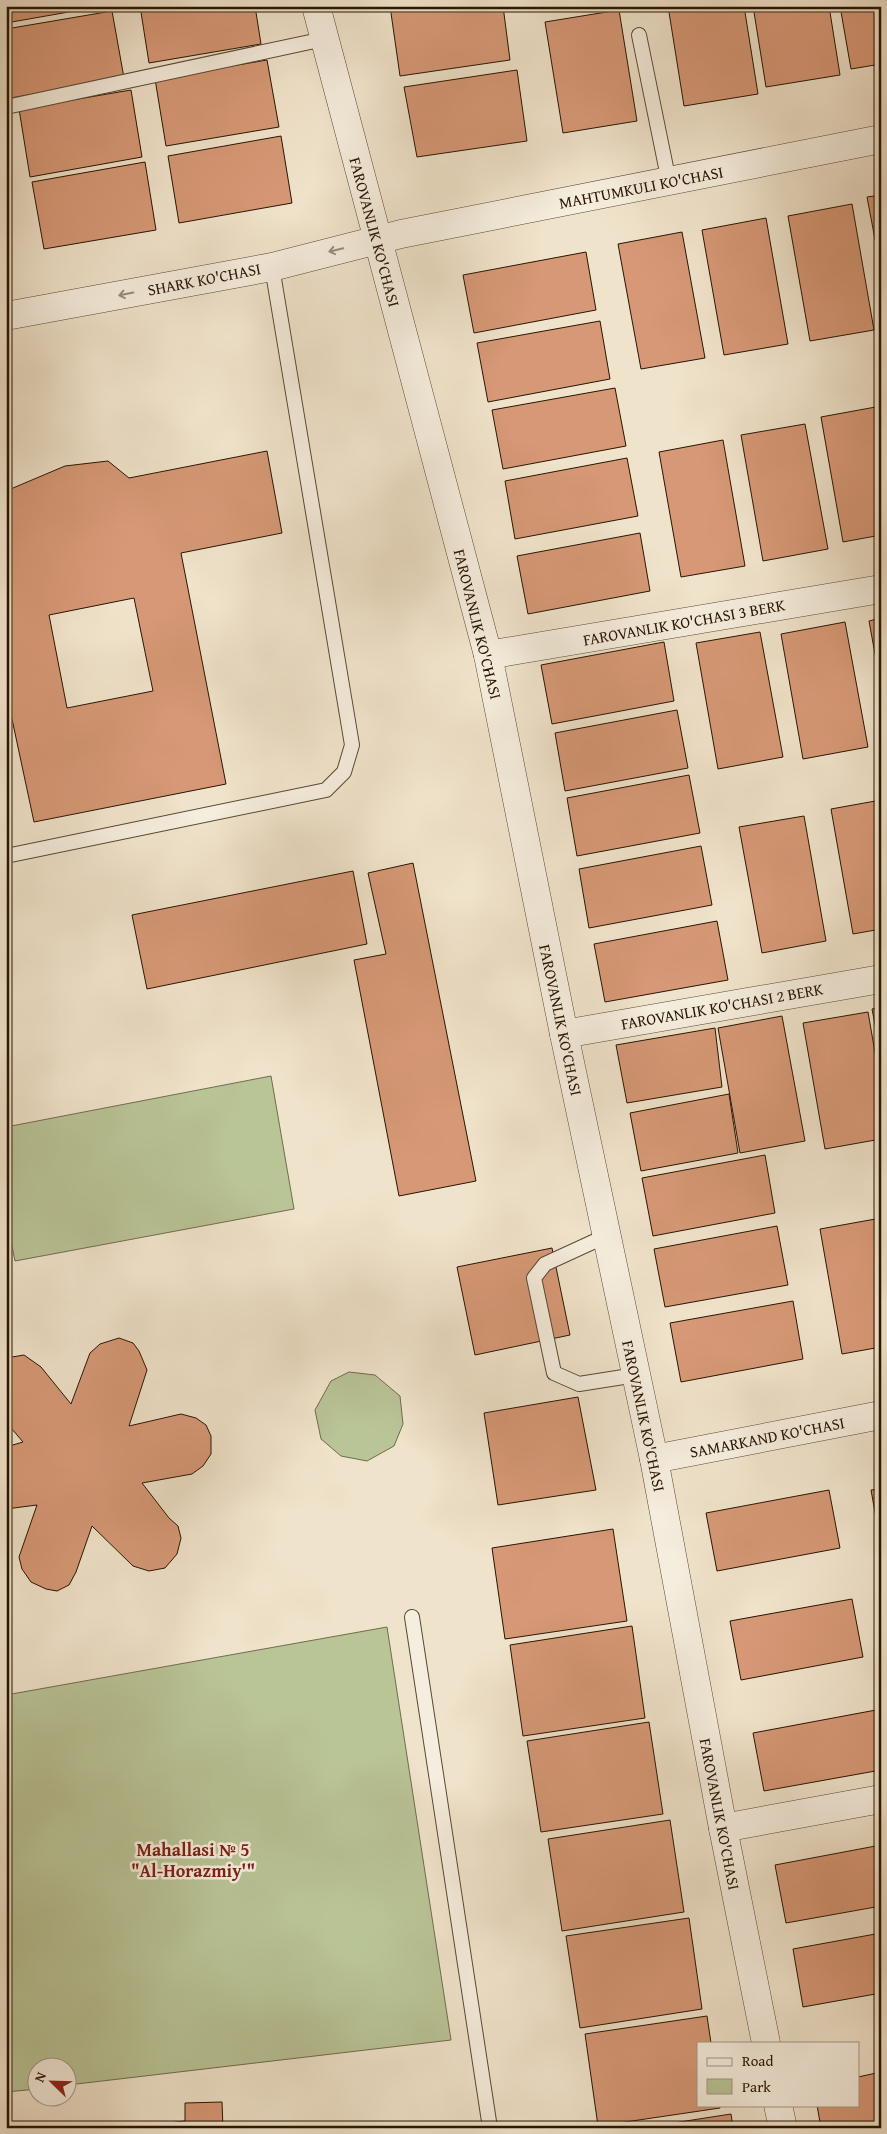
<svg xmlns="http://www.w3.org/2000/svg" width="887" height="2134" font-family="'Gentium Book Plus',serif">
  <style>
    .green { fill: #b9c497; stroke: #706c4c }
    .building { fill: #d69876; stroke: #271501; fill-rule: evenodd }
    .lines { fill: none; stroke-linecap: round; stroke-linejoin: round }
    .lane-casing { stroke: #594834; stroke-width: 16 }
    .street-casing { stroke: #594834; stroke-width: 29 }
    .lane { stroke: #f5eddd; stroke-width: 14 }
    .street { stroke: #f5eddd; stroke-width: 28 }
    .oneway { stroke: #988c7a }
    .labels { text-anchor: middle; stroke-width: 5; stroke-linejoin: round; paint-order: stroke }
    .street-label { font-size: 16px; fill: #271501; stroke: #f5eddd }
    .neighbourhood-label { font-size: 18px; font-weight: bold; fill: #7a1f14; stroke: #f5eddd }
  </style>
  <rect width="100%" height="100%" fill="#f0e3cb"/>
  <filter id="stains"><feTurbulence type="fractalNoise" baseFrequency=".004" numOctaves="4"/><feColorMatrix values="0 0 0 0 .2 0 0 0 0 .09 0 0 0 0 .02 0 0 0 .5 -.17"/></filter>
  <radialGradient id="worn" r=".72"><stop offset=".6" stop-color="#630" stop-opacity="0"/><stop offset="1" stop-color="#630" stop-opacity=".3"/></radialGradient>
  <g class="green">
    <path d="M 271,1076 L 294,1209 L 15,1261 L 6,1216 L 6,1127 Z"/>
    <path d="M 349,1372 L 375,1375 L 400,1396 L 403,1424 L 394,1446 L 367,1461 L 341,1456 L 321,1439 L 315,1410 L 331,1381 Z"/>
    <path d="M 387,1627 L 451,2040 L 68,2085 L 68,2066 L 38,2066 L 37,2089 L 6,2092 L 6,1695 Z"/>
  </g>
  <g class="building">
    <path d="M 6,6 L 103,6 L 6,23 Z"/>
    <path d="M 140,6 L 255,6 L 261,44 L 149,63 Z"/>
    <path d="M 390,6 L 503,6 L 510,60 L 400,76 Z"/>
    <path d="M 668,6 L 744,6 L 758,94 L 684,106 Z"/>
    <path d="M 753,6 L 829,6 L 840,75 L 766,87 Z"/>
    <path d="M 840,6 L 881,6 L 881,64 L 851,69 Z"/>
    <path d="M 619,10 L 637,121 L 563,133 L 545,22 Z"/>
    <path d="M 112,11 L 124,78 L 11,98 L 6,68 L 6,29 Z"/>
    <path d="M 267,60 L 279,127 L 166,146 L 155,79 Z"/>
    <path d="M 517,70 L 527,141 L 417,157 L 404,87 Z"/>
    <path d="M 131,90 L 142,157 L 30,177 L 19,109 Z"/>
    <path d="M 281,136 L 292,203 L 179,223 L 168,156 Z"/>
    <path d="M 145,162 L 156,230 L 44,249 L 32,182 Z"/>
    <path d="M 881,195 L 881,271 L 867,197 Z"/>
    <path d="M 852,204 L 874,330 L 810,341 L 788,216 Z"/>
    <path d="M 766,218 L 788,344 L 724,355 L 702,230 Z"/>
    <path d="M 682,232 L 705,358 L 641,369 L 618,244 Z"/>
    <path d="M 586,252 L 596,310 L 474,333 L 463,275 Z"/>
    <path d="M 600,321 L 610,379 L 488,402 L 477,343 Z"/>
    <path d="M 615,388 L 626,446 L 503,469 L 492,410 Z"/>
    <path d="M 881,406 L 881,535 L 843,542 L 821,417 Z"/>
    <path d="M 805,424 L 828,549 L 763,561 L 741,435 Z"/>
    <path d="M 723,440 L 745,566 L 681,577 L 659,452 Z"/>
    <path d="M 267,451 L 282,533 L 181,553 L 226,784 L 34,822 L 6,691 L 6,495 L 13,488 L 65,466 L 108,461 L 129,478 ZM 134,598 L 153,691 L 67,708 L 49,615 Z"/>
    <path d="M 627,458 L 638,516 L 515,539 L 505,481 Z"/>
    <path d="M 640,533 L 650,591 L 528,614 L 517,556 Z"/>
    <path d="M 881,618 L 881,687 L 869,621 Z"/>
    <path d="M 845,622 L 868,747 L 803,759 L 781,634 Z"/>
    <path d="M 760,632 L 783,757 L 718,769 L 696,643 Z"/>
    <path d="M 664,642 L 674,701 L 552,724 L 541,665 Z"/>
    <path d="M 677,710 L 688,768 L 565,791 L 555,733 Z"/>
    <path d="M 689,775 L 700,833 L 577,856 L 567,798 Z"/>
    <path d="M 881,800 L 881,929 L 853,934 L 831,809 Z"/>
    <path d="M 804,816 L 826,941 L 762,953 L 739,827 Z"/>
    <path d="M 701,846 L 712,905 L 589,928 L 579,869 Z"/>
    <path d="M 413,863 L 476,1181 L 399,1196 L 354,960 L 386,954 L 368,873 Z"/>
    <path d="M 353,871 L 367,944 L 147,989 L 132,915 Z"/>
    <path d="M 717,921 L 728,980 L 605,1002 L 594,944 Z"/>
    <path d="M 881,1007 L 881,1056 L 872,1009 Z"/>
    <path d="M 868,1012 L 881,1087 L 881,1139 L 825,1149 L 803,1023 Z"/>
    <path d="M 782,1016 L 805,1141 L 740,1153 L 718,1028 Z"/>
    <path d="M 715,1028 L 722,1087 L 627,1103 L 616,1045 Z"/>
    <path d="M 729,1094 L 738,1153 L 641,1171 L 630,1113 Z"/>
    <path d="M 765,1155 L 775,1213 L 653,1236 L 642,1178 Z"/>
    <path d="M 881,1218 L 881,1347 L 842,1354 L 820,1229 Z"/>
    <path d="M 777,1226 L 788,1285 L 665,1307 L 654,1249 Z"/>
    <path d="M 552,1248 L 570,1335 L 475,1355 L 457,1267 Z"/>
    <path d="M 793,1301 L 803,1359 L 681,1382 L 670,1323 Z"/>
    <path d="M 119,1338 L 133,1343 L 139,1351 L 147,1370 L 129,1426 L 181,1414 L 196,1418 L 206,1425 L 211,1436 L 211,1454 L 203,1466 L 192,1474 L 142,1483 L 169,1518 L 178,1526 L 181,1538 L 177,1554 L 165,1568 L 149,1571 L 133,1566 L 92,1526 L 76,1572 L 69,1585 L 57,1591 L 46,1589 L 31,1582 L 22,1569 L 19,1557 L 37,1505 L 6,1509 L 6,1447 L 23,1442 L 6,1422 L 6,1358 L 24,1355 L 41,1367 L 71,1404 L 90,1353 L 100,1344 Z"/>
    <path d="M 578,1397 L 596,1490 L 498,1505 L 484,1413 Z"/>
    <path d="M 881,1489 L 881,1545 L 871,1490 Z"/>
    <path d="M 829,1490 L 840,1548 L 717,1571 L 706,1513 Z"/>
    <path d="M 613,1529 L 627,1621 L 505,1639 L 492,1548 Z"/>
    <path d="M 852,1599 L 863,1657 L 741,1680 L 730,1621 Z"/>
    <path d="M 632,1626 L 645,1718 L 523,1736 L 510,1645 Z"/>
    <path d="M 876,1710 L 881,1737 L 881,1770 L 764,1791 L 753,1733 Z"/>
    <path d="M 649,1722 L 663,1814 L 541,1832 L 527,1741 Z"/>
    <path d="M 670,1820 L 684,1912 L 562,1931 L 548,1839 Z"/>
    <path d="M 881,1845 L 881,1906 L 786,1923 L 775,1865 Z"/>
    <path d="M 689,1918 L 702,2009 L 580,2028 L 566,1936 Z"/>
    <path d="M 881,1933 L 881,1993 L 803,2007 L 793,1949 Z"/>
    <path d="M 707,2016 L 711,2043 L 698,2043 L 698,2105 L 720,2105 L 720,2108 L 598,2126 L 585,2034 Z"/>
    <path d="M 881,2072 L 881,2128 L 821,2128 L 817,2105 L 858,2105 L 858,2077 Z"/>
    <path d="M 222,2102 L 223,2128 L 123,2128 L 185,2121 L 185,2103 Z"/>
    <path d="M 731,2114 L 733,2128 L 641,2128 Z"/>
  </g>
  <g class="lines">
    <g class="lane-casing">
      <g id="lane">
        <path d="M 639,35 L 669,182"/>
        <path d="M 6,107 L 324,39"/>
        <path d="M 6,856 L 326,790 L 344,772 L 352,745 L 272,267"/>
        <path d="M 606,1236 L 545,1264 L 534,1278 L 554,1373 L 579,1384 L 636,1375"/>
        <path d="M 412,1617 L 490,2128"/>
      </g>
    </g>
    <g class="street-casing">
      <g id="street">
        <path d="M 316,6 L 488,655 L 564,1034 L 654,1459 L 723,1828 L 766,2043"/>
        <path d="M 6,316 L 272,267 L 401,234 L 881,139"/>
        <path d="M 488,655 L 881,589"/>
        <path d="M 564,1034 L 881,979"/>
        <path d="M 654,1459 L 881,1415"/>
        <path d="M 723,1828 L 881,1799"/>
        <path d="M 778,2105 L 783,2128"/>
      </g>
    </g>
    <use href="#lane" class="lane"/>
    <use href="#street" class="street"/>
  </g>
  <defs><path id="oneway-shaft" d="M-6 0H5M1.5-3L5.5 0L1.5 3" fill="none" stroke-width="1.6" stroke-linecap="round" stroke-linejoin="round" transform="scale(1.25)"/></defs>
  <g class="oneway">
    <use href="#oneway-shaft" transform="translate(336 250) rotate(166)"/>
    <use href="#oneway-shaft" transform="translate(126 294) rotate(169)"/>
  </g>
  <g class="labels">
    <g class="street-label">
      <text transform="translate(641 187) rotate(-11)" y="6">MAHTUMKULI KO'CHASI</text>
      <text transform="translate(375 232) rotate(75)" y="6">FAROVANLIK KO'CHASI</text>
      <text transform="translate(204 279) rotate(-11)" y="6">SHARK KO'CHASI</text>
      <text transform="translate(684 622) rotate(-10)" y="6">FAROVANLIK KO'CHASI 3 BERK</text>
      <text transform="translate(478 624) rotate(76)" y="6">FAROVANLIK KO'CHASI</text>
      <text transform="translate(722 1006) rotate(-10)" y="6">FAROVANLIK KO'CHASI 2 BERK</text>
      <text transform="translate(561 1020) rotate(78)" y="6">FAROVANLIK KO'CHASI</text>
      <text transform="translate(644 1416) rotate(78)" y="6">FAROVANLIK KO'CHASI</text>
      <text transform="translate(767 1437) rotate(-11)" y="6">SAMARKAND KO'CHASI</text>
      <text transform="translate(720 1814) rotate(79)" y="6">FAROVANLIK KO'CHASI</text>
    </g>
    <g class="neighbourhood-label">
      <text x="193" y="1856">Mahallasi № 5<tspan x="193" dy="21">"Аl-Horazmiy'"</tspan></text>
    </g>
  </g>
  <rect width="887" height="2134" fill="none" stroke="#f0e3cb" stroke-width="25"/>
  <rect x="8" y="8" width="872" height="2119" fill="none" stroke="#271501" stroke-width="2.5"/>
  <rect x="12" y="12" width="862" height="2109" fill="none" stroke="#271501"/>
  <rect x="697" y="2042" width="162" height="65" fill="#f5eddd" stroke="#a39785"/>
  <rect x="707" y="2058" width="25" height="8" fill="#f5eddd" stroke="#a39785"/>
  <text x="742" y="2066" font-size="15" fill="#271501">Road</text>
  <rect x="707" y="2079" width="25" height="15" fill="#b9c497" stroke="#a39785"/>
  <text x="742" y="2092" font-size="15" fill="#271501">Park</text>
  <g transform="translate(52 2082) rotate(293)"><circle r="24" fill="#f5eddd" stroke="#a39785"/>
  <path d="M0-4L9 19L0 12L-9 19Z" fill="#8f2418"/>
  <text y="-8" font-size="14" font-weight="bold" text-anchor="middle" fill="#271501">N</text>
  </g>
  <rect width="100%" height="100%" filter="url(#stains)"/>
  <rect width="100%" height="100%" fill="url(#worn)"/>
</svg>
